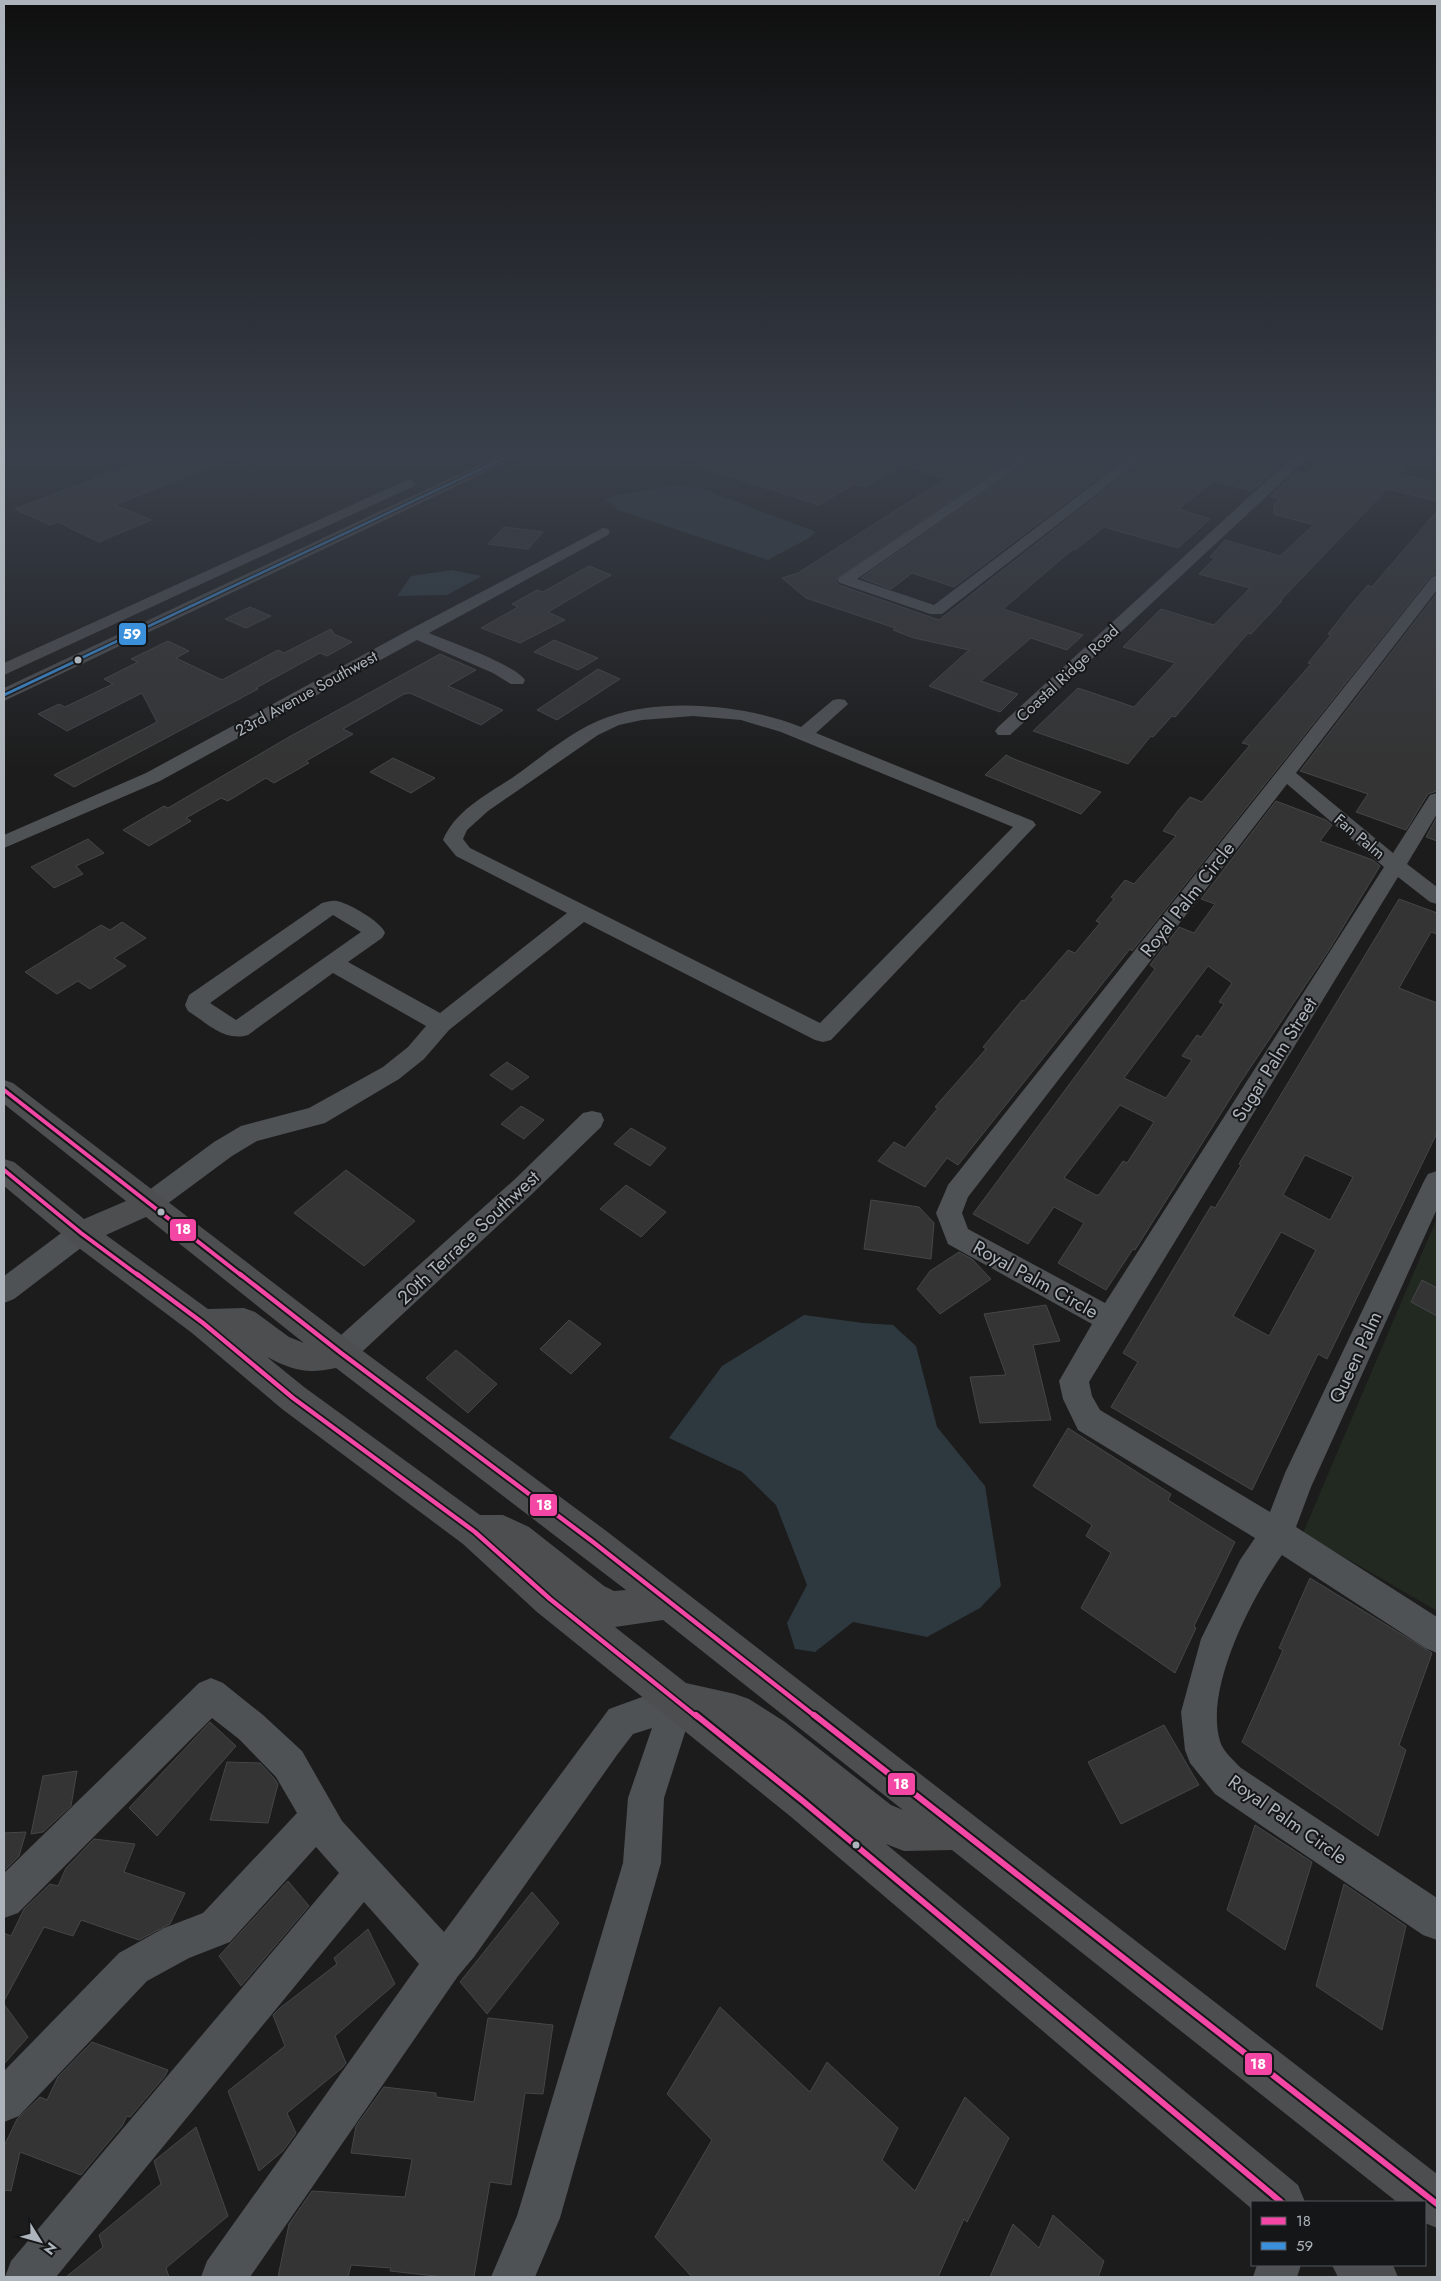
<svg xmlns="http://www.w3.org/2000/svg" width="1441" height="2281" font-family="Jost,sans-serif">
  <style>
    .green { fill: #212921 }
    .water { fill: #2e393f }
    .building { fill: #343434; stroke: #444648; fill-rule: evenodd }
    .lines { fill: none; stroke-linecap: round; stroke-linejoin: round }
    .minor { fill: #4f5255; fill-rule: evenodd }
    .major { fill: #4d4e50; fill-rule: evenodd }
    .bus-1-far2-casing { stroke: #151618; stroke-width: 8 }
    .bus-1-far1-casing { stroke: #151618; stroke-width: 8 }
    .bus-1-casing { stroke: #151618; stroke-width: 10 }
    .bus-2-far1-casing { stroke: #151618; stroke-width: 5 }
    .bus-2-casing { stroke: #151618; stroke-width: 6 }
    .bus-1-far2 { stroke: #f346a5; stroke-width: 4 }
    .bus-1-far1 { stroke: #f346a5; stroke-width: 4.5 }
    .bus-1 { stroke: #f346a5; stroke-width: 6 }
    .bus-2-far1 { stroke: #3a90db; stroke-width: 2.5 }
    .bus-2 { stroke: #3a90db; stroke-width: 3 }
    .bus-dot { fill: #adb4bc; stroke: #151618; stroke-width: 2 }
    .labels { text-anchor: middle; stroke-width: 4; stroke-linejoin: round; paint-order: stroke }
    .far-street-label { font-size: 16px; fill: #adb4bc; stroke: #151618 }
    .street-label { font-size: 19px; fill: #adb4bc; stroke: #151618 }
    .line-badge { stroke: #151618; stroke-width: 2 }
    .badge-label { font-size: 14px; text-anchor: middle; font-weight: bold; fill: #fff }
  </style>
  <rect width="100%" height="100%" fill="#1c1c1c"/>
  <path class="green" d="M 1437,1218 L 1437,1611 L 1303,1533 Z"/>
  <g class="water">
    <path d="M 675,485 L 700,488 L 816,532 C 804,543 783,551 768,560 L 618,510 L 605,500 L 615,495 Z"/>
    <path d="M 452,570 L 482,576 L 447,595 L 397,596 L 411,576 Z"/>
    <path d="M 804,1315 L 863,1323 L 893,1325 L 916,1346 L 937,1427 L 985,1486 L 1001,1586 L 980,1608 L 927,1637 L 853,1622 L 815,1652 L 795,1649 L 787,1623 L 807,1585 L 776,1505 L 742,1472 L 669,1438 L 722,1366 Z"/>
  </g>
  <g class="building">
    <path d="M 165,452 L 246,453 L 115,505 L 151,520 L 99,542 L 58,522 L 50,525 L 15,509 Z"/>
    <path d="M 680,452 L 1022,452 L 835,580 L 839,585 L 939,620 L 1153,452 L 1247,452 L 1241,456 L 1280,466 L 1252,491 L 1214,481 L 1179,509 L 1210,519 L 1178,548 L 1104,527 L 1075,550 L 1073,549 L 1003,609 L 1083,635 L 1067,650 L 1031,638 L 981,681 L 1018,694 L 1000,712 L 929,686 L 969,650 L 914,638 L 893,630 L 895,628 L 806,598 L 782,578 L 798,573 L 946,478 L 902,465 L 866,487 L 854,484 L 819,505 L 703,468 L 709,465 L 679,456 Z"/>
    <path d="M 1042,452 L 1133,452 L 954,587 L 912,573 L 891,589 L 861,578 Z"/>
    <path d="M 1329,452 L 1345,452 L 1407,467 L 1400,474 L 1437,483 L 1437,501 L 1387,489 L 1280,601 L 1282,601 L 1251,634 L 1248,633 L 1175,717 L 1172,716 L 1153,737 L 1151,736 L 1128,764 L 1033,731 L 1078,688 L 1134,707 L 1175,663 L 1123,647 L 1161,609 L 1214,625 L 1250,588 L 1199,574 L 1215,558 L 1210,557 L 1225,540 L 1280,556 L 1314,525 L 1274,514 L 1274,504 L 1280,499 L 1270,496 L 1297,471 L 1307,473 Z"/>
    <path d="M 1437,511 L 1437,573 L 1431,576 L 1132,951 L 1130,949 L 958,1165 L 947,1158 L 925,1187 L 878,1161 L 894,1142 L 905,1148 L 938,1108 L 935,1107 L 986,1049 L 983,1047 L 1022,1000 L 1024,1001 L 1068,950 L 1075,953 L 1100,923 L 1096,921 L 1114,899 L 1111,897 L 1125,880 L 1134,884 L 1176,836 L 1163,831 L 1178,811 L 1190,797 L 1202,802 L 1250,745 L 1242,743 L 1311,664 L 1308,663 L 1331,635 L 1328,634 L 1349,607 L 1368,585 L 1372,587 Z"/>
    <path d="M 504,527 L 543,532 L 528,549 L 488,544 Z"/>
    <path d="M 589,566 L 611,575 L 548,612 L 565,620 L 520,643 L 481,628 L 518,607 L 512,604 L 537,590 L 543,592 Z"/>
    <path d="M 1437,593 L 1437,791 L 1428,794 L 1406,830 L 1356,812 L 1368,794 L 1300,771 Z"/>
    <path d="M 250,607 L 271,616 L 246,628 L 225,619 Z"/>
    <path d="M 331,629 L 334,634 L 352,642 L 327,656 L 320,653 L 256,688 L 258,689 L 74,787 L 54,775 L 157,722 L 142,693 L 67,731 L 38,714 L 59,704 L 65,707 L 113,684 L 104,679 L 138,662 L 131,659 L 168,641 L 189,651 L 176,658 L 222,680 L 278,650 L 284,653 Z"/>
    <path d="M 554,640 L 598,658 L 578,670 L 534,652 Z"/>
    <path d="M 440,654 L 476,670 L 448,686 L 503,710 L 481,725 L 410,693 L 404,694 L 343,729 L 353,734 L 306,761 L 309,763 L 274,783 L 266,778 L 228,801 L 221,798 L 186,818 L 191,821 L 149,846 L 123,830 L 164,806 L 168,808 L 289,737 Z"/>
    <path d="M 598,669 L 620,679 L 557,720 L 537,710 Z"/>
    <path d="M 1006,755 L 1014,759 L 1101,792 L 1081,814 L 985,775 Z"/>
    <path d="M 393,758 L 435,778 L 411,793 L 370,772 Z"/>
    <path d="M 1276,801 L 1326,820 L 1332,825 L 1320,841 L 1373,860 L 1380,866 L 1329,950 L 1240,1083 L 1135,1250 L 1133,1249 L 1106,1290 L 1058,1263 L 1084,1223 L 1054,1207 L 1028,1244 L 973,1214 L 1155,969 L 1150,965 L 1179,927 L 1194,933 L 1215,904 L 1201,899 ZM 1208,966 L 1232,983 L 1219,1002 L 1224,1004 L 1201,1037 L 1197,1035 L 1182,1056 L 1192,1060 L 1166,1098 L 1124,1078 ZM 1120,1105 L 1154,1122 L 1127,1163 L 1123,1161 L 1099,1195 L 1096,1195 L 1064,1178 Z"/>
    <path d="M 1437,817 L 1437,841 L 1426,837 Z"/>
    <path d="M 88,839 L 104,853 L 76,866 L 83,874 L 54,888 L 31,867 Z"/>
    <path d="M 1399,899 L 1437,913 L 1437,934 L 1431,932 L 1399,988 L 1437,1003 L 1437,1133 L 1327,1359 L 1318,1354 L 1252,1490 L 1111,1407 L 1138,1362 L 1123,1353 L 1211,1206 L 1215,1208 L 1241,1165 L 1239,1164 ZM 1305,1155 L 1353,1177 L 1330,1220 L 1283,1195 ZM 1281,1232 L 1316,1250 L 1269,1336 L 1233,1316 Z"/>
    <path d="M 122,922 L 146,938 L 114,958 L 126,966 L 90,989 L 78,981 L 57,994 L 25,972 L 101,925 L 110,930 Z"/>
    <path d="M 507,1062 L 529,1077 L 512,1090 L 490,1075 Z"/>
    <path d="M 521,1106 L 544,1120 L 524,1139 L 501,1124 Z"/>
    <path d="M 631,1128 L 666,1148 L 650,1166 L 614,1144 Z"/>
    <path d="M 346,1170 L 415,1221 L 364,1266 L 294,1213 Z"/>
    <path d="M 626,1185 L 666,1212 L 641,1237 L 600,1209 Z"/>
    <path d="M 871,1200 L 919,1207 L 934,1223 L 931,1259 L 864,1249 Z"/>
    <path d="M 959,1252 L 972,1259 L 991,1279 L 940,1314 L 917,1289 L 930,1271 Z"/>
    <path d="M 1422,1280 L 1437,1288 L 1437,1316 L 1411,1302 Z"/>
    <path d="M 1046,1305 L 1060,1341 L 1033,1345 L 1051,1420 L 980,1423 L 970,1377 L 1006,1375 L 984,1314 Z"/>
    <path d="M 569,1320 L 601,1344 L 571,1374 L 540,1349 Z"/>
    <path d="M 456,1350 L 497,1384 L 468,1413 L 426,1378 Z"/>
    <path d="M 1068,1428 L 1171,1494 L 1168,1500 L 1235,1542 L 1194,1626 L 1196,1628 L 1175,1673 L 1081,1608 L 1111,1553 L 1086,1536 L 1092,1525 L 1033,1486 Z"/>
    <path d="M 1310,1578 L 1432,1653 L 1399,1745 L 1406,1750 L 1378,1836 L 1242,1742 L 1283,1650 L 1279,1648 Z"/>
    <path d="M 210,1722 L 236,1746 L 157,1836 L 129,1808 Z"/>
    <path d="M 1164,1725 L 1199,1785 L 1121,1824 L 1088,1762 Z"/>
    <path d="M 227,1762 L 260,1763 L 274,1778 L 278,1784 L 268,1823 L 210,1820 Z"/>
    <path d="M 77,1771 L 71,1806 L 43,1832 L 31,1834 L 43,1776 Z"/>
    <path d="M 1255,1825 L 1312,1862 L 1285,1950 L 1227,1910 Z"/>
    <path d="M 26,1832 L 19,1856 L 4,1871 L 4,1833 Z"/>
    <path d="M 94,1839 L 135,1844 L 124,1872 L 185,1893 L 170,1924 L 139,1940 L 81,1920 L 73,1936 L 44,1927 L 4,2001 L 4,1933 L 11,1936 L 24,1909 L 50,1884 L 58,1886 L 66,1868 Z"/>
    <path d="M 288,1881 L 309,1906 L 241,1986 L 219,1956 Z"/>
    <path d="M 1344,1884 L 1406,1926 L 1382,2030 L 1316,1986 Z"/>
    <path d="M 532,1892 L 559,1923 L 487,2014 L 460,1982 Z"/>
    <path d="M 368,1929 L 395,1984 L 335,2036 L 346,2063 L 342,2068 L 287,2113 L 296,2133 L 283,2151 L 259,2171 L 228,2091 L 285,2046 L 273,2015 L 280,2008 L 337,1964 L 334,1958 Z"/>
    <path d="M 4,2004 L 28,2037 L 4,2064 Z"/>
    <path d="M 720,2007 L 810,2092 L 827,2062 L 898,2128 L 882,2160 L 915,2191 L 965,2097 L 1009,2138 L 967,2222 L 964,2219 L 938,2277 L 692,2277 L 655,2237 L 712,2140 L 667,2094 Z"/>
    <path d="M 488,2018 L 553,2025 L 543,2094 L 525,2093 L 511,2185 L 490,2182 L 474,2277 L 444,2277 L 390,2271 L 391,2268 L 351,2265 L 348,2277 L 278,2277 L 289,2224 L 312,2191 L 405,2197 L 412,2159 L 351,2153 L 356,2126 L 384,2087 L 436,2093 L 436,2097 L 474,2102 Z"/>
    <path d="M 92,2042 L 168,2070 L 165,2076 L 130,2117 L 127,2116 L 122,2126 L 81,2175 L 20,2152 L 11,2191 L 4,2190 L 4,2146 L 17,2119 L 40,2097 L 47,2100 L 58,2077 Z"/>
    <path d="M 196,2127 L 228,2216 L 166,2268 L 169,2277 L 66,2277 L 103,2247 L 99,2235 L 161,2184 L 154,2161 Z"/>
    <path d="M 1053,2215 L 1104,2261 L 1098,2277 L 990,2277 L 1013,2224 L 1039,2248 Z"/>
  </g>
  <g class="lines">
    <g class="minor">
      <path d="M 1025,452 L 1040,452 L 857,579 L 934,605 L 1136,452 L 1151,452 L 942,614 L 930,614 L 840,583 L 837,580 L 840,577 Z"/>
      <path d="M 1298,452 L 1310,452 L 1312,454 L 1010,735 L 998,735 L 995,731 L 998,727 Z"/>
      <path d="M 603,528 L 608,529 L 610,532 L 608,535 L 429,633 C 450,642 514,664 525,680 L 523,684 L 511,684 L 493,673 L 417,640 L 160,781 L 4,848 L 4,835 L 146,773 L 409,630 Z"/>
      <path d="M 1437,575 L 1437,590 L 1296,773 L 1393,853 L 1430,795 L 1437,793 L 1437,814 L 1407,864 L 1437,887 L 1437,904 L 1430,902 L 1398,877 L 1089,1382 L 1092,1396 L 1100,1410 L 1270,1512 L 1285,1473 L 1424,1181 L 1428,1174 L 1437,1171 L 1437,1209 L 1311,1487 L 1296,1527 L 1437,1617 L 1437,1653 L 1425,1648 L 1282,1555 C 1252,1597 1204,1689 1220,1741 C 1222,1750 1234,1761 1241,1768 L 1437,1898 L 1437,1940 L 1423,1935 L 1215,1794 L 1190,1763 L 1185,1750 L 1181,1712 L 1201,1639 L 1240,1560 L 1255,1538 L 1078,1430 L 1063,1399 L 1059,1381 L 1092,1324 L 948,1244 L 936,1213 L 948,1185 L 1432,577 ZM 1287,784 L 1384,867 L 1105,1303 L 968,1229 L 962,1213 L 968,1197 Z"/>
      <path d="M 839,699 L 845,700 L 848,704 L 816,733 L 1033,821 L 1036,825 L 831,1040 L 823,1042 L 815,1040 L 584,922 L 449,1030 L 424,1059 L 399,1079 L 325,1123 L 257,1141 L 232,1156 L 159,1210 L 150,1214 L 141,1210 L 137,1203 L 141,1196 L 214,1142 L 241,1126 L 309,1108 L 383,1067 L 408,1047 L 426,1026 L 333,973 L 248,1035 C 224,1042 207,1023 188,1011 L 185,1005 L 189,995 L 322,903 C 327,902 332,900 337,901 C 348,903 382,922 385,933 L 382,938 L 348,962 L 440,1013 L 567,913 L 456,856 L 443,840 C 455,811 486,795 512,778 C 542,757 573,729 608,717 C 665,697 746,705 801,727 L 833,700 ZM 693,716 L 741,720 L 781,732 L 1013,827 L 820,1023 L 470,848 L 463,839 L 467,830 L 488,811 L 598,735 L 619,725 L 642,720 ZM 333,915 L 361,932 L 236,1020 L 210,1003 Z"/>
      <path d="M 592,1111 L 601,1113 L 604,1120 L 601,1127 L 532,1194 L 351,1362 L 341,1366 L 331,1362 L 327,1353 L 331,1344 L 514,1180 L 583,1113 Z"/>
      <path d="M 81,1222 L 90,1225 L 94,1233 L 90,1241 L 14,1299 L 4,1303 L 4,1276 L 72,1225 Z"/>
      <path d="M 211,1678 L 223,1683 L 263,1715 L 302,1751 L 342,1821 L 444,1932 L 609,1709 L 678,1684 L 690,1689 L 695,1701 L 664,1798 L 661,1863 L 560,2218 L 535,2277 L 491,2277 L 517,2216 L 623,1863 L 628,1798 L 652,1728 L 633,1734 L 617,1755 L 474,1957 L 458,1976 L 250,2277 L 201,2277 L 207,2261 L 419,1964 L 364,1902 L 56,2277 L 5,2277 L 11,2261 L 339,1873 L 316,1847 L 230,1942 L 189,1958 L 147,1981 L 19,2116 L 4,2122 L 4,2071 L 119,1953 L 164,1928 L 203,1913 L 297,1813 L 276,1777 L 239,1739 L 212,1718 L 18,1913 L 4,1918 L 4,1873 L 199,1683 Z"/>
      <path d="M 1257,2265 L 1301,2265 L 1297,2277 L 1253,2277 Z"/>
    </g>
    <g class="major">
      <path d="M 506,452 L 524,452 L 522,455 L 4,701 L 4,688 Z"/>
      <path d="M 409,479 L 416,483 L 414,486 L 4,675 L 4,663 Z"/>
      <path d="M 4,1080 L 13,1083 L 352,1343 L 605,1530 L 1437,2174 L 1437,2228 L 1425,2223 L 1425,2202 L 1397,2202 L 952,1850 L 904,1851 L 886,1844 L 1298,2185 L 1305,2202 L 1252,2202 L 1252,2209 L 790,1816 L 537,1612 L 463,1544 L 282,1409 L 192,1333 L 71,1242 L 4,1186 L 4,1159 L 14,1162 L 84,1219 L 126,1201 L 4,1104 ZM 146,1217 L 304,1343 L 289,1337 L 255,1312 L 244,1308 L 208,1309 L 106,1235 ZM 267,1357 C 294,1371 307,1374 336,1368 L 626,1590 L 614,1591 L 604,1586 L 529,1527 L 503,1515 L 480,1515 L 304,1387 ZM 663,1620 L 903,1810 L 891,1805 L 785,1722 L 749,1699 L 735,1694 L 686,1683 L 615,1627 Z"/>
      <path d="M 1332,2265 L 1393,2265 L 1398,2277 L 1338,2277 Z"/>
    </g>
    <g class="bus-1-far2-casing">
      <g id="bus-1-far2">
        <path d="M 4,1090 L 242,1276"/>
        <path d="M 4,1170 L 81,1233 L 139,1276"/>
      </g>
    </g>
    <g class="bus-1-far1-casing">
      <g id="bus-1-far1">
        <path d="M 137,1274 L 203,1323 L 293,1398 L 475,1532 L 550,1599 L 697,1717"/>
        <path d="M 240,1274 L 341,1353 L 593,1542 L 816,1717"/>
      </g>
    </g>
    <g class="bus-1-casing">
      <g id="bus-1">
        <path d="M 696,1715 L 804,1802 L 1281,2202"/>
        <path d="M 814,1715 L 1437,2204"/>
      </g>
    </g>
    <g class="bus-2-far1-casing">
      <path id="bus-2-far1" d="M 73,662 L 517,452"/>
    </g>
    <g class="bus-2-casing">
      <path id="bus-2" d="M 4,695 L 76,661"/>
    </g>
    <use href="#bus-1-far2" class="bus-1-far2"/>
    <use href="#bus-1-far1" class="bus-1-far1"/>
    <use href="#bus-1" class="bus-1"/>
    <use href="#bus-2-far1" class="bus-2-far1"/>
    <use href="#bus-2" class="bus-2"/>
  </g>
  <linearGradient id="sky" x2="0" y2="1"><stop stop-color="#0f0f0f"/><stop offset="0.59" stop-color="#3a404b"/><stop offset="1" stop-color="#3a404b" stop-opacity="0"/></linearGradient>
  <rect width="1441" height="771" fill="url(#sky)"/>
  <g class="bus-dot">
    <circle cx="78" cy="660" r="4.5"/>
    <circle cx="161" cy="1212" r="4.5"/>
    <circle cx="856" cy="1845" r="4.5"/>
  </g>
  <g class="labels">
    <g class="far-street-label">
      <text transform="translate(1067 673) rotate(-43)" y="6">Coastal Ridge Road</text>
      <text transform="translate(306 693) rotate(-29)" y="6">23rd Avenue Southwest</text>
      <text transform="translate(1360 836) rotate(40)" y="6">Fan Palm</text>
    </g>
    <g class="street-label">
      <text transform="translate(1187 899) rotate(-52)" y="7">Royal Palm Circle</text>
      <text transform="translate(1274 1059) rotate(-58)" y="7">Sugar Palm Street</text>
      <text transform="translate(468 1237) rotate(-43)" y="7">20th Terrace Southwest</text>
      <text transform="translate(1036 1279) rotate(29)" y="7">Royal Palm Circle</text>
      <text transform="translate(1355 1357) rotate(-65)" y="7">Queen Palm</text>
      <text transform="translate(1288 1819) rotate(35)" y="7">Royal Palm Circle</text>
    </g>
  </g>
  <g class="line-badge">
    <rect x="118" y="622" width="29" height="24" rx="5" fill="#3a90db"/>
    <rect x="169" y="1218" width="28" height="24" rx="5" fill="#f346a5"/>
    <rect x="529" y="1493" width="29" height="24" rx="5" fill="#f346a5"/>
    <rect x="887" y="1772" width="29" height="24" rx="5" fill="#f346a5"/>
    <rect x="1244" y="2052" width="29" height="24" rx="5" fill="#f346a5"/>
  </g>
  <g class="badge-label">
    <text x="132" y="639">59</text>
    <text x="183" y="1234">18</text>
    <text x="544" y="1510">18</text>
    <text x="901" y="1789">18</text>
    <text x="1258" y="2069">18</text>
  </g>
  <rect width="1441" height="2281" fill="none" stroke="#adb4bc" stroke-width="10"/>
  <rect x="1251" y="2201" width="175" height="65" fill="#151618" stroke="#52555a"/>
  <rect x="1261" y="2217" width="25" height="8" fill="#f346a5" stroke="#52555a"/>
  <text x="1296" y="2226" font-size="15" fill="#adb4bc">18</text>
  <rect x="1261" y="2242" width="25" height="8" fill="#3a90db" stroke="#52555a"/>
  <text x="1296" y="2251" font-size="15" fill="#adb4bc">59</text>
  <g transform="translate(40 2241) rotate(127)" stroke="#151618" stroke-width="4" paint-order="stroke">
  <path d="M0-4L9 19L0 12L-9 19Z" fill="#adb4bc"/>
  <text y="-8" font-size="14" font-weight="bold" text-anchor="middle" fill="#adb4bc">N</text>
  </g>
</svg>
